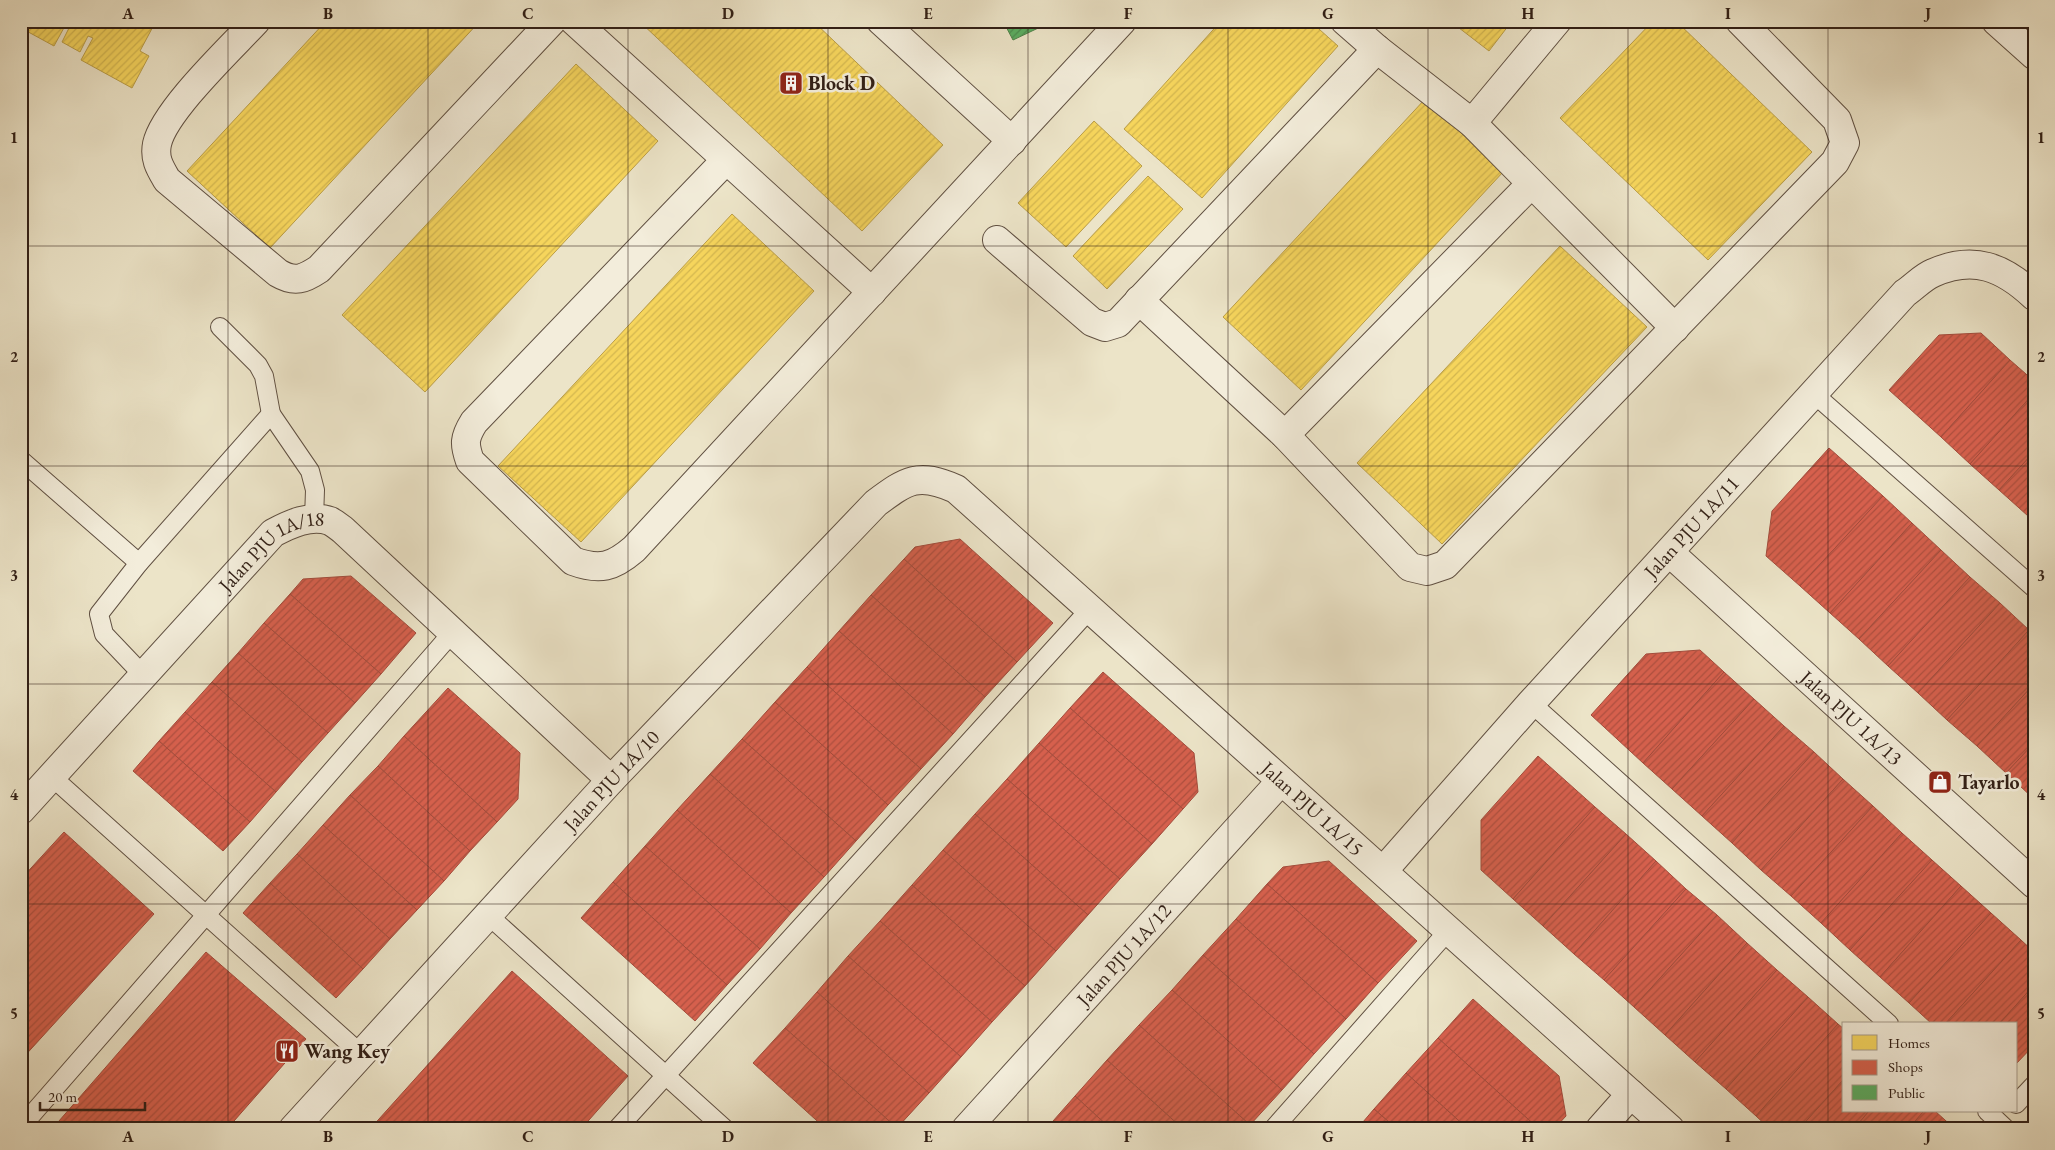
<svg xmlns="http://www.w3.org/2000/svg" width="2055" height="1150" font-family="'EB Garamond',serif">
  <style>
    .homes { fill: url(#homes-hatch); stroke: #bb9e47 }
    .shops { fill: url(#shops-hatch); stroke: #a44c3c }
    .public { fill: url(#public-hatch); stroke: #4e834a }
    .lines { fill: none; stroke-linecap: round; stroke-linejoin: round }
    .service-casing { stroke: #605042; stroke-width: 20 }
    .minor-casing { stroke: #605042; stroke-width: 30 }
    .tertiary-casing { stroke: #605042; stroke-width: 30 }
    .service { stroke: #f3eddb; stroke-width: 18 }
    .minor { stroke: #f3eddb; stroke-width: 28 }
    .tertiary { stroke: #f3eddb; stroke-width: 28 }
    .grid { fill: none; stroke: #311f16; stroke-width: 1; stroke-opacity: 0.55 }
    .labels { text-anchor: middle; stroke-width: 5; stroke-linejoin: round; paint-order: stroke }
    .poi-label { font-size: 20px; font-weight: bold; fill: #311f16; stroke: #f3eddb; text-anchor: start }
    .street-label { font-size: 20px; fill: #311f16; stroke: #f3eddb }
    .neatline { fill: none; stroke: #311f16; stroke-width: 2 }
    .grid-label { font-size: 16px; text-anchor: middle; font-weight: bold; fill: #311f16 }
  </style>
  <defs>
    <pattern id="homes-hatch" width="6" height="6" patternUnits="userSpaceOnUse" patternTransform="scale(1.25)"><rect width="6" height="6" fill="#f6d55c"/><path d="M-1 1l2-2M0 6l6-6M5 7l2-2" fill="none" stroke="#d3b64f"/></pattern>
    <pattern id="shops-hatch" width="6" height="6" patternUnits="userSpaceOnUse" patternTransform="scale(1.25)"><rect width="6" height="6" fill="#d6604d"/><path d="M-1 1l2-2M0 6l6-6M5 7l2-2" fill="none" stroke="#ae4f3f"/></pattern>
    <pattern id="public-hatch" width="6" height="6" patternUnits="userSpaceOnUse" patternTransform="scale(1.25)"><rect width="6" height="6" fill="#5aae61"/><path d="M-1 1l2-2M0 6l6-6M5 7l2-2" fill="none" stroke="#4b8d4f"/></pattern>
  </defs>
  <rect width="100%" height="100%" fill="#ece4c8"/>
  <filter id="stains"><feTurbulence type="fractalNoise" baseFrequency=".004" numOctaves="4"/><feColorMatrix values="0 0 0 0 .2 0 0 0 0 .09 0 0 0 0 .02 0 0 0 .5 -.17"/></filter>
  <radialGradient id="worn" r=".72"><stop offset=".6" stop-color="#630" stop-opacity="0"/><stop offset="1" stop-color="#630" stop-opacity=".3"/></radialGradient>
  <g class="homes">
    <path d="M 21,21 L 156,21 L 140,51 L 149,56 L 132,88 L 81,60 L 93,38 L 88,36 L 80,52 L 62,42 L 70,26 L 66,24 L 54,46 L 21,28 Z"/>
    <path d="M 326,21 L 480,21 L 270,248 L 187,171 Z"/>
    <path d="M 639,21 L 813,21 L 943,145 L 862,231 Z"/>
    <path d="M 1221,21 L 1310,21 L 1338,46 L 1202,198 L 1124,129 Z"/>
    <path d="M 1450,21 L 1512,21 L 1489,51 Z"/>
    <path d="M 1653,21 L 1676,21 L 1812,152 L 1708,260 L 1560,118 Z"/>
    <path d="M 576,64 L 658,141 L 425,392 L 342,315 Z"/>
    <path d="M 1426,98 L 1504,171 L 1301,390 L 1223,317 Z"/>
    <path d="M 1094,121 L 1142,166 L 1066,247 L 1018,203 Z"/>
    <path d="M 1148,176 L 1183,209 L 1107,289 L 1073,256 Z"/>
    <path d="M 732,214 L 814,291 L 581,542 L 498,466 Z"/>
    <path d="M 1560,246 L 1647,327 L 1442,544 L 1357,463 Z"/>
  </g>
  <g class="shops">
    <path d="M 1981,333 L 2010,360 L 1941,437 L 1889,390 L 1939,335 Z"/>
    <path d="M 2010,360 L 2034,381 L 2034,393 L 1970,464 L 1941,437 Z"/>
    <path d="M 2034,393 L 2034,452 L 1999,490 L 1970,464 Z"/>
    <path d="M 1829,448 L 1883,496 L 1800,586 L 1766,556 L 1772,511 Z"/>
    <path d="M 2034,452 L 2034,510 L 2028,516 L 1999,490 Z"/>
    <path d="M 1883,496 L 1912,523 L 1830,613 L 1800,586 Z"/>
    <path d="M 2034,510 L 2034,522 L 2028,516 Z"/>
    <path d="M 1912,523 L 1941,550 L 1859,639 L 1830,613 Z"/>
    <path d="M 960,539 L 1053,623 L 1017,662 L 904,559 L 915,547 Z"/>
    <path d="M 1941,550 L 1970,577 L 1888,666 L 1859,639 Z"/>
    <path d="M 904,559 L 1017,662 L 985,697 L 871,595 Z"/>
    <path d="M 351,576 L 416,633 L 381,674 L 290,594 L 303,579 Z"/>
    <path d="M 1970,577 L 2000,603 L 1918,693 L 1888,666 Z"/>
    <path d="M 290,594 L 381,674 L 355,703 L 264,623 Z"/>
    <path d="M 871,595 L 985,697 L 953,734 L 839,631 Z"/>
    <path d="M 2000,603 L 2029,630 L 1947,720 L 1918,693 Z"/>
    <path d="M 264,623 L 355,703 L 328,733 L 238,653 Z"/>
    <path d="M 2029,630 L 2034,634 L 2034,684 L 1977,746 L 1947,720 Z"/>
    <path d="M 839,631 L 953,734 L 921,769 L 807,667 Z"/>
    <path d="M 1700,650 L 1724,672 L 1643,763 L 1591,715 L 1646,654 Z"/>
    <path d="M 238,653 L 328,733 L 302,762 L 212,682 Z"/>
    <path d="M 807,667 L 921,769 L 888,805 L 775,702 Z"/>
    <path d="M 1103,672 L 1194,753 L 1198,792 L 1183,809 L 1070,708 Z"/>
    <path d="M 1724,672 L 1754,699 L 1672,789 L 1643,763 Z"/>
    <path d="M 212,682 L 302,762 L 276,792 L 185,712 Z"/>
    <path d="M 2034,684 L 2034,743 L 2006,773 L 1977,746 Z"/>
    <path d="M 448,688 L 520,753 L 518,799 L 497,822 L 404,736 Z"/>
    <path d="M 1754,699 L 1784,726 L 1702,816 L 1672,789 Z"/>
    <path d="M 775,702 L 888,805 L 856,841 L 742,739 Z"/>
    <path d="M 1070,708 L 1183,809 L 1152,844 L 1039,743 Z"/>
    <path d="M 185,712 L 276,792 L 250,822 L 159,741 Z"/>
    <path d="M 1784,726 L 1814,752 L 1732,843 L 1702,816 Z"/>
    <path d="M 404,736 L 497,822 L 470,851 L 378,766 Z"/>
    <path d="M 742,739 L 856,841 L 824,877 L 710,774 Z"/>
    <path d="M 159,741 L 250,822 L 223,851 L 133,771 Z"/>
    <path d="M 1039,743 L 1152,844 L 1120,879 L 1007,779 Z"/>
    <path d="M 2034,743 L 2034,799 L 2006,773 Z"/>
    <path d="M 1814,752 L 1843,779 L 1761,870 L 1732,843 Z"/>
    <path d="M 1538,756 L 1595,807 L 1513,899 L 1481,870 L 1481,820 Z"/>
    <path d="M 378,766 L 470,851 L 444,881 L 350,795 Z"/>
    <path d="M 710,774 L 824,877 L 791,913 L 677,810 Z"/>
    <path d="M 1007,779 L 1120,879 L 1088,915 L 975,814 Z"/>
    <path d="M 1843,779 L 1873,806 L 1791,896 L 1761,870 Z"/>
    <path d="M 350,795 L 444,881 L 417,910 L 323,825 Z"/>
    <path d="M 1873,806 L 1902,833 L 1821,923 L 1791,896 Z"/>
    <path d="M 1595,807 L 1626,834 L 1543,926 L 1513,899 Z"/>
    <path d="M 677,810 L 791,913 L 760,949 L 645,846 Z"/>
    <path d="M 975,814 L 1088,915 L 1056,951 L 943,850 Z"/>
    <path d="M 323,825 L 417,910 L 390,939 L 297,854 Z"/>
    <path d="M 64,832 L 154,914 L 21,1060 L 21,879 Z"/>
    <path d="M 1902,833 L 1932,860 L 1850,950 L 1821,923 Z"/>
    <path d="M 1626,834 L 1656,861 L 1574,954 L 1543,926 Z"/>
    <path d="M 645,846 L 760,949 L 727,985 L 613,882 Z"/>
    <path d="M 943,850 L 1056,951 L 1025,986 L 912,885 Z"/>
    <path d="M 297,854 L 390,939 L 363,969 L 270,883 Z"/>
    <path d="M 1932,860 L 1961,886 L 1880,977 L 1850,950 Z"/>
    <path d="M 1329,861 L 1417,941 L 1378,983 L 1267,884 L 1283,867 Z"/>
    <path d="M 1656,861 L 1686,889 L 1604,980 L 1574,954 Z"/>
    <path d="M 613,882 L 727,985 L 695,1021 L 581,918 Z"/>
    <path d="M 270,883 L 363,969 L 336,998 L 243,913 Z"/>
    <path d="M 1267,884 L 1378,983 L 1346,1019 L 1236,919 Z"/>
    <path d="M 912,885 L 1025,986 L 992,1022 L 880,921 Z"/>
    <path d="M 1961,886 L 1991,913 L 1909,1003 L 1880,977 Z"/>
    <path d="M 1686,889 L 1717,915 L 1634,1007 L 1604,980 Z"/>
    <path d="M 1991,913 L 2021,940 L 1945,1024 L 1932,1024 L 1909,1003 Z"/>
    <path d="M 1717,915 L 1747,943 L 1665,1035 L 1634,1007 Z"/>
    <path d="M 1236,919 L 1346,1019 L 1314,1054 L 1203,955 Z"/>
    <path d="M 880,921 L 992,1022 L 961,1057 L 848,956 Z"/>
    <path d="M 2021,940 L 2034,952 L 2034,985 L 1999,1024 L 1945,1024 Z"/>
    <path d="M 1747,943 L 1777,970 L 1695,1062 L 1665,1035 Z"/>
    <path d="M 206,952 L 306,1039 L 227,1129 L 52,1129 Z"/>
    <path d="M 1203,955 L 1314,1054 L 1282,1090 L 1172,990 Z"/>
    <path d="M 848,956 L 961,1057 L 929,1093 L 817,992 Z"/>
    <path d="M 1777,970 L 1808,997 L 1726,1089 L 1695,1062 Z"/>
    <path d="M 512,971 L 628,1076 L 581,1129 L 370,1129 Z"/>
    <path d="M 2034,985 L 2034,1045 L 2016,1064 L 2016,1024 L 1999,1024 Z"/>
    <path d="M 1172,990 L 1282,1090 L 1250,1125 L 1139,1025 Z"/>
    <path d="M 817,992 L 929,1093 L 897,1128 L 785,1028 Z"/>
    <path d="M 1808,997 L 1838,1024 L 1756,1116 L 1726,1089 Z"/>
    <path d="M 1473,999 L 1559,1076 L 1566,1116 L 1554,1129 L 1539,1129 L 1438,1038 Z"/>
    <path d="M 1838,1024 L 1844,1029 L 1844,1079 L 1799,1129 L 1770,1129 L 1756,1116 Z"/>
    <path d="M 1139,1025 L 1250,1125 L 1247,1129 L 1183,1129 L 1107,1060 Z"/>
    <path d="M 785,1028 L 897,1128 L 826,1129 L 753,1063 Z"/>
    <path d="M 1438,1038 L 1539,1129 L 1468,1129 L 1406,1073 Z"/>
    <path d="M 1107,1060 L 1183,1129 L 1111,1129 L 1075,1096 Z"/>
    <path d="M 1406,1073 L 1468,1129 L 1397,1129 L 1374,1109 Z"/>
    <path d="M 1844,1079 L 1844,1111 L 1869,1111 L 1854,1129 L 1799,1129 Z"/>
    <path d="M 1075,1096 L 1111,1129 L 1046,1129 Z"/>
    <path d="M 1374,1109 L 1397,1129 L 1357,1129 Z"/>
    <path d="M 1869,1111 L 1924,1111 L 1908,1129 L 1854,1129 Z"/>
    <path d="M 1924,1111 L 1935,1111 L 1955,1129 L 1908,1129 Z"/>
  </g>
  <path class="public" d="M 1003,21 L 1053,21 L 1013,40 Z"/>
  <g class="lines">
    <g class="service-casing">
      <g id="service">
        <path d="M 220,327 L 258,365 L 264,376 L 271,414"/>
        <path d="M 1813,393 L 2034,588"/>
        <path d="M 21,460 L 139,563"/>
        <path d="M 143,675 L 104,634 L 99,614 L 139,563 L 271,414 L 310,471 L 315,490 L 314,519"/>
        <path d="M 1531,703 L 1889,1024"/>
        <path d="M 51,776 L 361,1054"/>
        <path d="M 488,915 L 725,1129"/>
        <path d="M 2016,1104 L 2034,1085"/>
        <path d="M 1987,1111 L 2006,1129"/>
        <path d="M 21,1127 L 452,633"/>
        <path d="M 617,1129 L 1090,609"/>
        <path d="M 1273,1129 L 1448,931"/>
      </g>
    </g>
    <g class="minor-casing">
      <g id="minor">
        <path d="M 256,21 C 231,48 164,111 157,144 C 154,159 160,168 167,180 L 278,273 C 295,283 304,279 319,269 L 552,21"/>
        <path d="M 574,21 L 872,292"/>
        <path d="M 881,21 L 1012,141"/>
        <path d="M 1345,21 L 1377,49 L 1472,123 L 1675,328"/>
        <path d="M 1472,123 L 1557,21"/>
        <path d="M 726,160 L 474,422 C 464,438 464,444 470,461 L 573,561 C 600,571 613,567 634,549 L 1122,21"/>
        <path d="M 997,240 L 1092,322 L 1105,327 L 1118,323 L 1377,49"/>
        <path d="M 1139,300 L 1285,435 L 1410,567 L 1427,571 L 1445,565 L 1835,162 L 1845,143 L 1837,120 L 1740,21"/>
        <path d="M 1285,435 L 1531,184"/>
        <path id="s1" d="M 1670,553 L 2034,884"/>
        <path id="s2" d="M 21,810 L 273,533 C 290,524 311,514 330,521 C 334,523 339,527 343,530 L 611,780"/>
        <path id="s3" d="M 1383,871 L 1531,703 L 1905,293 C 1914,287 1923,277 1933,273 C 1974,255 2003,267 2034,296"/>
        <path id="s4" d="M 293,1129 L 611,780 L 876,503 C 907,480 918,472 956,489 L 1670,1129"/>
        <path id="s5" d="M 966,1129 L 1281,781"/>
        <path d="M 1600,1129 L 1631,1094"/>
      </g>
    </g>
    <g class="tertiary-casing">
      <path id="tertiary" d="M 1996,21 L 2034,55"/>
    </g>
    <use href="#service" class="service"/>
    <use href="#minor" class="minor"/>
    <use href="#tertiary" class="tertiary"/>
  </g>
  <path class="grid" d="M 228,21 L 228,1129M 428,21 L 428,1129M 628,21 L 628,1129M 828,21 L 828,1129M 1028,21 L 1028,1129M 1228,21 L 1228,1129M 1428,21 L 1428,1129M 1628,21 L 1628,1129M 1828,21 L 1828,1129M 21,246 L 2034,246M 21,466 L 2034,466M 21,684 L 2034,684M 21,904 L 2034,904"/>
  <defs>
    <g id="building-square" transform="scale(1.25)"><rect x="-9" y="-9" width="18" height="18" rx="4" fill="#8f2418" stroke="#f3eddb"/><path d="M-4-6H4V6H1V3H-1V6H-4ZM-2.5-4.3h1.7v1.8h-1.7ZM.8-4.3h1.7v1.8H.8ZM-2.5-1h1.7V.8h-1.7ZM.8-1h1.7V.8H.8Z" fill="#fff"/></g>
    <g id="shop-square" transform="scale(1.25)"><rect x="-9" y="-9" width="18" height="18" rx="4" fill="#8f2418" stroke="#f3eddb"/><path d="M-5-2.5h2.3a2.7 3.5 0 0 1 5.4 0H5L5.5 6h-11ZM-1.5-2.5h3a1.5 2.3 0 0 0-3 0Z" fill="#fff"/></g>
    <g id="restaurant-square" transform="scale(1.25)"><rect x="-9" y="-9" width="18" height="18" rx="4" fill="#8f2418" stroke="#f3eddb"/><path d="M-5-6h1v4h1v-4h1v4h1v-4h1v5L-1.5 .5V6h-2V.5L-5-1ZM5-6V6H3V1.5H1.5Q1.5-4 5-6Z" fill="#fff"/></g>
  </defs>
  <g fill-rule="evenodd">
    <use href="#building-square" x="791" y="83"/>
    <use href="#shop-square" x="1940" y="782"/>
    <use href="#restaurant-square" x="287" y="1051"/>
  </g>
  <g class="labels">
    <g class="poi-label">
      <text x="808" y="90">Block D</text>
      <text x="1958" y="789">Tayarlo</text>
      <text x="304" y="1058">Wang Key</text>
    </g>
    <g class="street-label">
      <text dy="7" stroke="none"><textPath href="#s3" startOffset="462">Jalan PJU 1A/11</textPath></text>
      <text dy="7" stroke="none"><textPath href="#s2" startOffset="364">Jalan PJU 1A/18</textPath></text>
      <text dy="7" stroke="none"><textPath href="#s1" startOffset="245">Jalan PJU 1A/13</textPath></text>
      <text dy="7" stroke="none"><textPath href="#s4" startOffset="472">Jalan PJU 1A/10</textPath></text>
      <text dy="7" stroke="none"><textPath href="#s4" startOffset="1422">Jalan PJU 1A/15</textPath></text>
      <text dy="7" stroke="none"><textPath href="#s5" startOffset="235">Jalan PJU 1A/12</textPath></text>
    </g>
  </g>
  <rect width="2055" height="1150" fill="none" stroke="#ece4c8" stroke-width="55"/>
  <rect x="1842" y="1022" width="175" height="90" fill="#f3eddb" stroke="#a59b8c"/>
  <rect x="1852" y="1035" width="25" height="15" fill="#f6d55c" stroke="#a59b8c"/>
  <text x="1888" y="1048" font-size="15" fill="#311f16">Homes</text>
  <rect x="1852" y="1060" width="25" height="15" fill="#d6604d" stroke="#a59b8c"/>
  <text x="1888" y="1072" font-size="15" fill="#311f16">Shops</text>
  <rect x="1852" y="1085" width="25" height="15" fill="#5aae61" stroke="#a59b8c"/>
  <text x="1888" y="1098" font-size="15" fill="#311f16">Public</text>
  <path d="M40 1102v8h105v-8" fill="none" stroke="#311f16" stroke-width="2.5"/>
  <text x="48" y="1102" font-size="15" fill="#311f16" stroke="#f3eddb" stroke-width="4" paint-order="stroke">20 m</text>
  <rect x="28" y="28" width="2000" height="1094" class="neatline"/>
  <g class="grid-label">
    <text x="128" y="19">A</text>
    <text x="328" y="19">B</text>
    <text x="528" y="19">C</text>
    <text x="728" y="19">D</text>
    <text x="928" y="19">E</text>
    <text x="1128" y="19">F</text>
    <text x="1328" y="19">G</text>
    <text x="1528" y="19">H</text>
    <text x="1728" y="19">I</text>
    <text x="1928" y="19">J</text>
    <text x="14" y="143">1</text>
    <text x="2041" y="143">1</text>
    <text x="14" y="362">2</text>
    <text x="2041" y="362">2</text>
    <text x="14" y="581">3</text>
    <text x="2041" y="581">3</text>
    <text x="14" y="800">4</text>
    <text x="2041" y="800">4</text>
    <text x="14" y="1019">5</text>
    <text x="2041" y="1019">5</text>
    <text x="128" y="1142">A</text>
    <text x="328" y="1142">B</text>
    <text x="528" y="1142">C</text>
    <text x="728" y="1142">D</text>
    <text x="928" y="1142">E</text>
    <text x="1128" y="1142">F</text>
    <text x="1328" y="1142">G</text>
    <text x="1528" y="1142">H</text>
    <text x="1728" y="1142">I</text>
    <text x="1928" y="1142">J</text>
  </g>
  <rect width="100%" height="100%" filter="url(#stains)"/>
  <rect width="100%" height="100%" fill="url(#worn)"/>
</svg>
